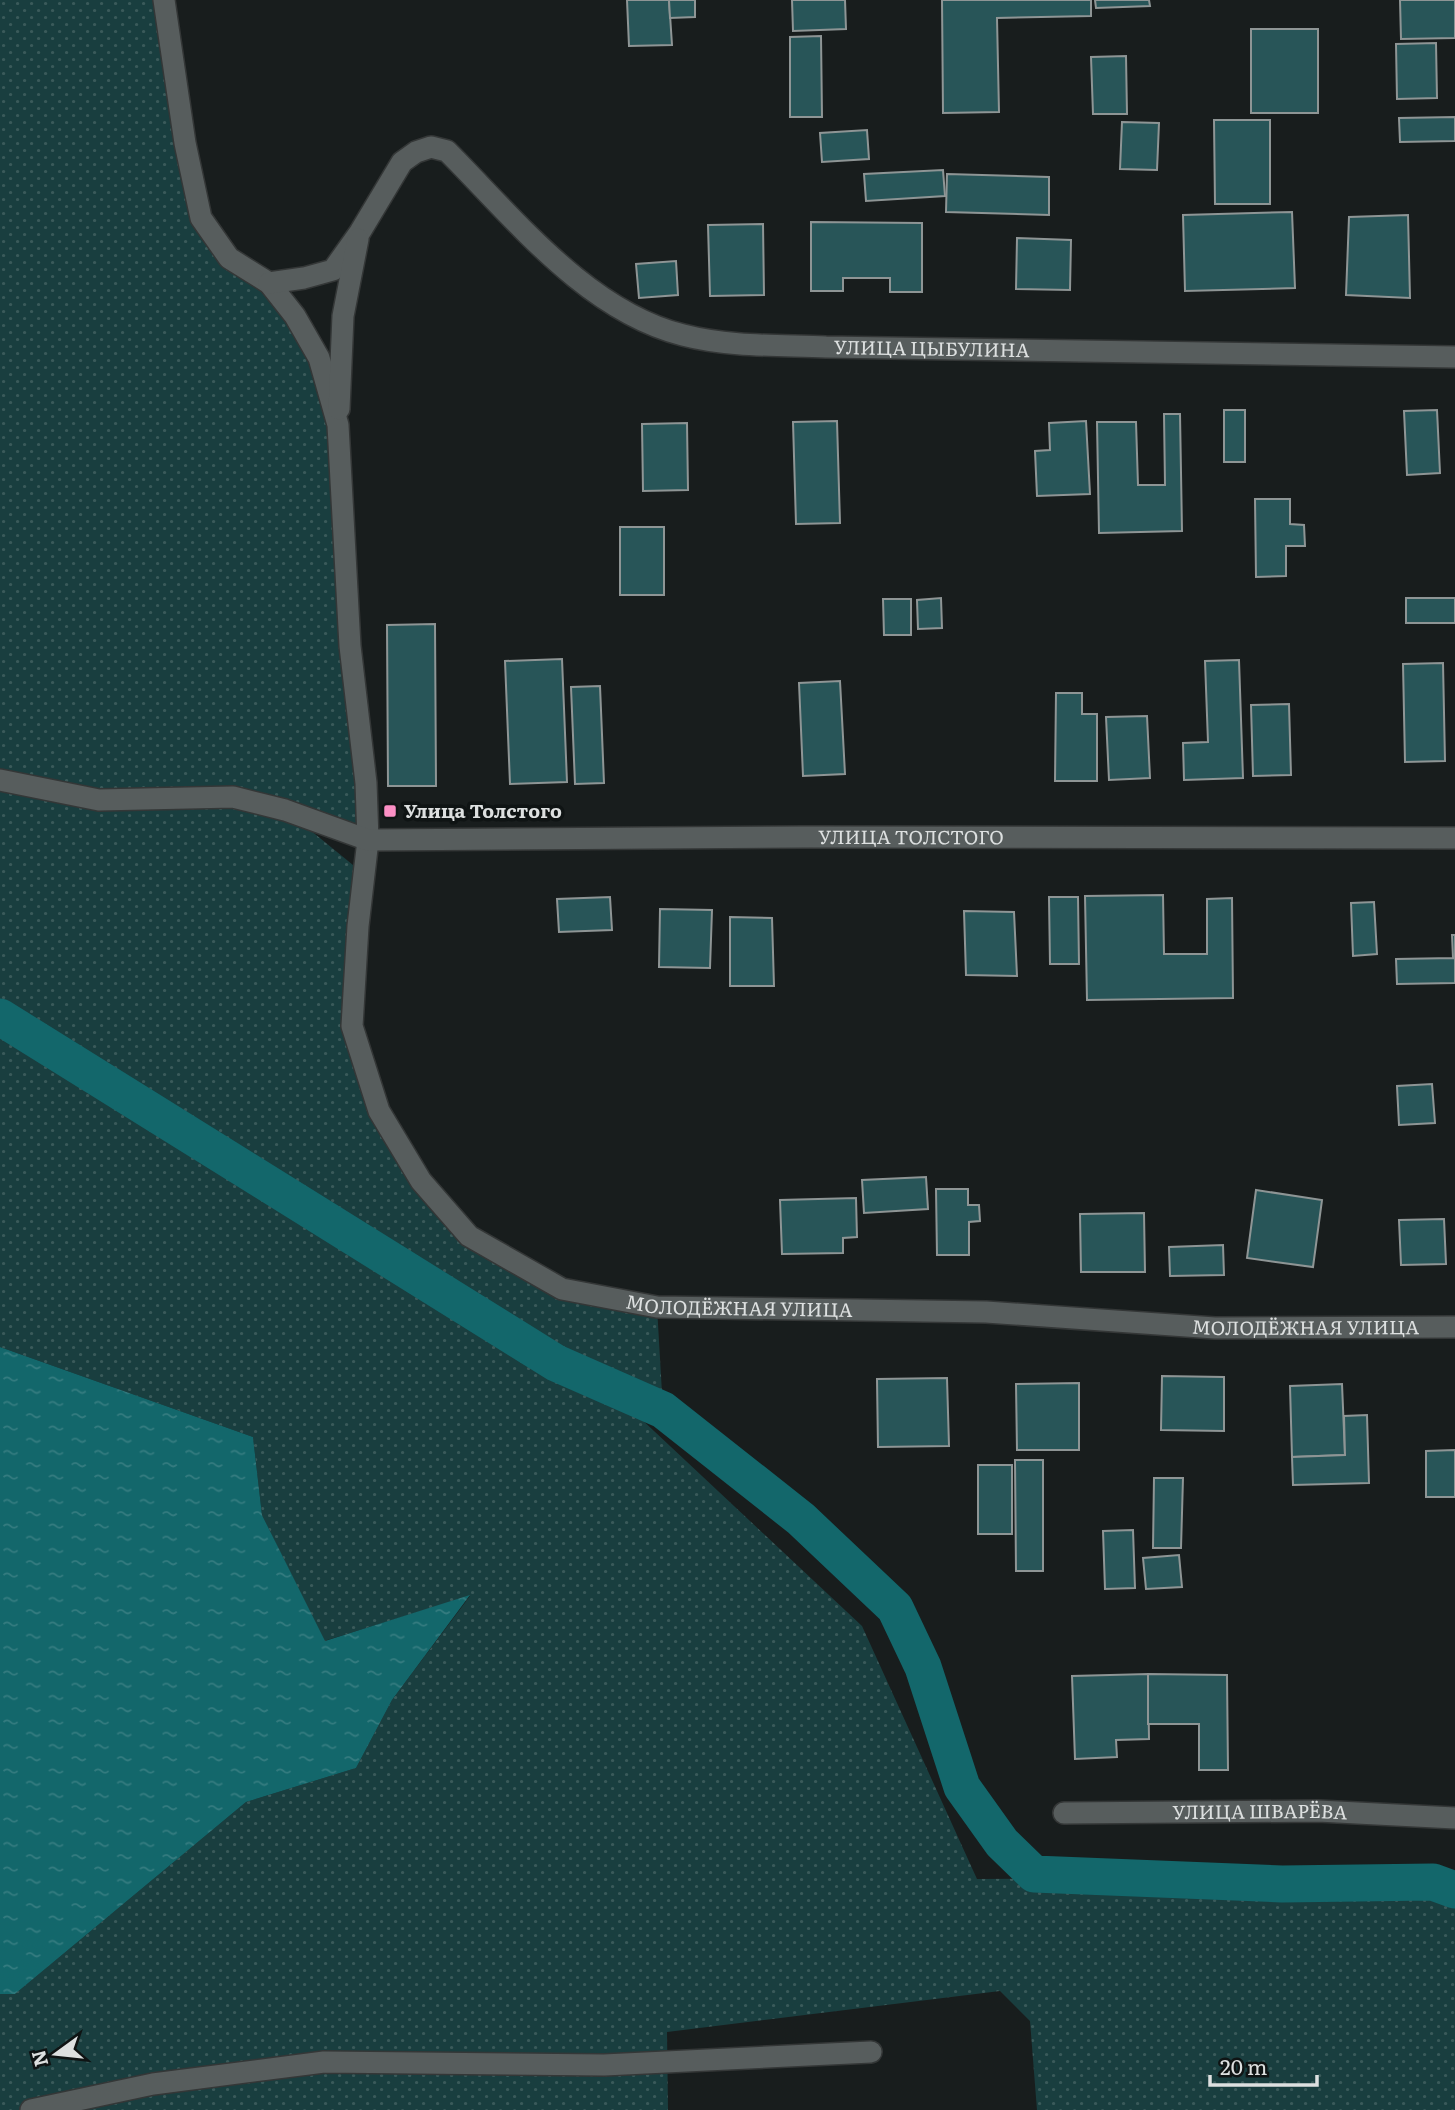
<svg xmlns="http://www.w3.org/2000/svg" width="1455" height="2110" font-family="Literata,serif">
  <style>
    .grass { fill: url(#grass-dots) }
    .water { fill: url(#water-ripples) }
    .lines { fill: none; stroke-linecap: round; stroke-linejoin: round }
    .canal { stroke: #13676b; stroke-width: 37 }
    .building { fill: #285558; stroke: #8e9595; stroke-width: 2 }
    .minor-casing { stroke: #343737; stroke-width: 24 }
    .minor { stroke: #575d5d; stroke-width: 21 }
    .poi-dot { fill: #fb8fc4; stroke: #0f1414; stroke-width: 2.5 }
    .labels { text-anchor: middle; stroke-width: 7; stroke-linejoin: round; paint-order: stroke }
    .street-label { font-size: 19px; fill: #dde0e0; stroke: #0f1414 }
    .poi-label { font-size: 19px; font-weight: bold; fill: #dde0e0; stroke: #0f1414; text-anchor: start }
  </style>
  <defs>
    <pattern id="grass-dots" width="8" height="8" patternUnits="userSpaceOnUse" patternTransform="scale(1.75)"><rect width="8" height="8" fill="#193e3f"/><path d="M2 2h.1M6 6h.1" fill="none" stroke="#3a5a5a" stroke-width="1.8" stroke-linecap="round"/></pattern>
    <pattern id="water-ripples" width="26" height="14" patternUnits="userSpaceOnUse" patternTransform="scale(1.75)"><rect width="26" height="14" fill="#13676b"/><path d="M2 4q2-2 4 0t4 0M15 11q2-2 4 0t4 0" fill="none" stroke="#357c80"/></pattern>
  </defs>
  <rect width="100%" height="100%" fill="#181d1d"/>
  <path class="grass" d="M 0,0 L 164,0 L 201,218 L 295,316 L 338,425 L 368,840 L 288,812 L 364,874 L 352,1026 L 379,1111 L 469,1236 L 562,1289 L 657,1307 L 663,1410 L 606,1386 L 862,1626 L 977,1879 L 1455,1875 L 1455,2110 L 1037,2110 L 1030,2021 L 1000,1991 L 667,2032 L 668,2110 L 0,2110 L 0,1994 L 15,1994 L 246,1802 L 356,1768 L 392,1700 L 470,1596 L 324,1641 L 262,1515 L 253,1437 L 0,1347 Z"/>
  <path class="water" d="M 0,1347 L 253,1437 L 262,1515 L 325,1641 L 470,1595 L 392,1700 L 356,1768 L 246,1802 L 15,1994 L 0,1994 Z"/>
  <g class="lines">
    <path class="canal" d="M 0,1017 L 556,1363 L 663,1410 L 801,1519 L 895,1608 L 923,1667 L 962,1787 L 1002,1843 L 1034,1874 L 1282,1884 L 1433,1882 L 1455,1890"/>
  </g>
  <g class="building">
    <path d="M 627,0 L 669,0 L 672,45 L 629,46 Z"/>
    <path d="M 669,0 L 695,0 L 695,17 L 670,18 Z"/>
    <path d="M 792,0 L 845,0 L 846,29 L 793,31 Z"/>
    <path d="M 942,0 L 1091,0 L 1091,16 L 997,18 L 999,112 L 943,113 Z"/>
    <path d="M 1095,0 L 1149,0 L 1150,6 L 1096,8 Z"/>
    <path d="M 1400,0 L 1455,0 L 1455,38 L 1401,39 Z"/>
    <rect x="1251" y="29" width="67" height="84"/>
    <path d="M 821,36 L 822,117 L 790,117 L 790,37 Z"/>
    <path d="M 1436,43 L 1437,98 L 1397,99 L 1396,44 Z"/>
    <path d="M 1126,56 L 1127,114 L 1093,114 L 1091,57 Z"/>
    <path d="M 1455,117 L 1455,141 L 1400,142 L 1399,118 Z"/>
    <path d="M 1214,120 L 1270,120 L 1270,204 L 1215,204 Z"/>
    <path d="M 1122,122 L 1159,123 L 1157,170 L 1120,169 Z"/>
    <path d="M 867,130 L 869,159 L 822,162 L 820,133 Z"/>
    <path d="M 943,170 L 945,196 L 866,201 L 864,174 Z"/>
    <path d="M 947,174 L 1049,177 L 1049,215 L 946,212 Z"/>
    <path d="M 1292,212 L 1295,288 L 1185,291 L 1183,215 Z"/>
    <path d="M 1408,215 L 1410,298 L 1346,295 L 1349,217 Z"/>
    <path d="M 811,222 L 922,223 L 922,292 L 890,292 L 890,278 L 843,278 L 843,291 L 811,291 Z"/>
    <path d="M 763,224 L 764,295 L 710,296 L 708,225 Z"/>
    <path d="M 1017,238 L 1071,240 L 1070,290 L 1016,289 Z"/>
    <path d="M 676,261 L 678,295 L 639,298 L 636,264 Z"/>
    <rect x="1224" y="410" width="21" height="52"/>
    <path d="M 1437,410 L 1440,473 L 1407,475 L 1404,411 Z"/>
    <path d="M 1164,414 L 1180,414 L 1182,531 L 1099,533 L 1097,422 L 1136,422 L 1138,485 L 1165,485 Z"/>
    <path d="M 837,421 L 840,523 L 796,524 L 793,422 Z"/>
    <path d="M 1086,421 L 1090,494 L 1037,496 L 1035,451 L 1050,450 L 1049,423 Z"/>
    <path d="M 687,423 L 688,490 L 643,491 L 642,424 Z"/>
    <path d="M 1255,499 L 1290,499 L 1290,524 L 1304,525 L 1305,546 L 1286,546 L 1286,576 L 1256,577 Z"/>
    <rect x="620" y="527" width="44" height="68"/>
    <path d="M 941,598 L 942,628 L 918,629 L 917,600 Z"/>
    <rect x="1406" y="598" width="49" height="25"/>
    <path d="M 883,599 L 911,599 L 911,635 L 884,635 Z"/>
    <path d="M 435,624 L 436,786 L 388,786 L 387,625 Z"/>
    <path d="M 562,659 L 567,782 L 510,784 L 505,661 Z"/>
    <path d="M 1239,660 L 1243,778 L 1184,780 L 1183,743 L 1208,742 L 1205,661 Z"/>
    <path d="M 1443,663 L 1445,761 L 1405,762 L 1403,664 Z"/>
    <path d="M 840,681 L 845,774 L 803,776 L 799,683 Z"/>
    <path d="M 600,686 L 604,783 L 575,784 L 571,687 Z"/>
    <path d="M 1056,693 L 1082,693 L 1082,714 L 1097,714 L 1097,781 L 1055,781 Z"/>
    <path d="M 1289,704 L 1291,775 L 1253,776 L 1251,705 Z"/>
    <path d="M 1147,716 L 1150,778 L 1109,780 L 1106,717 Z"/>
    <path d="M 1163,895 L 1164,954 L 1207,954 L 1207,899 L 1232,898 L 1233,998 L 1087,1000 L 1085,896 Z"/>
    <path d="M 610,897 L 612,930 L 559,932 L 557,899 Z"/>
    <path d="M 1049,897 L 1078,897 L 1079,964 L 1050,964 Z"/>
    <path d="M 1374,902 L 1377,954 L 1353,956 L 1351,903 Z"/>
    <path d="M 660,909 L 712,910 L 710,968 L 659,967 Z"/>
    <path d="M 964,911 L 1014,912 L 1017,976 L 966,975 Z"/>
    <path d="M 730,917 L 772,918 L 774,986 L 730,986 Z"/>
    <path d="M 1452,935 L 1455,935 L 1455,983 L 1397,984 L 1396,959 L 1453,958 Z"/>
    <path d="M 1432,1084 L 1435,1123 L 1399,1125 L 1397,1086 Z"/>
    <path d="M 926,1177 L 928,1209 L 864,1213 L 862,1180 Z"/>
    <path d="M 936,1189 L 968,1189 L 968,1205 L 979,1205 L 980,1221 L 969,1222 L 969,1255 L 937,1255 Z"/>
    <path d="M 1256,1190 L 1322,1200 L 1313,1267 L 1247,1258 Z"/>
    <path d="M 856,1198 L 857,1237 L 843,1238 L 843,1253 L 782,1254 L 780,1200 Z"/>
    <path d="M 1144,1213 L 1145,1272 L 1081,1272 L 1080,1214 Z"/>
    <path d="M 1444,1219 L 1446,1264 L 1401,1265 L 1399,1220 Z"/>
    <path d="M 1223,1245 L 1224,1275 L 1170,1276 L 1169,1247 Z"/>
    <path d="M 1162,1376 L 1224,1377 L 1224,1431 L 1161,1430 Z"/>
    <path d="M 947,1378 L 949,1446 L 878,1447 L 877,1379 Z"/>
    <path d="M 1079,1383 L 1079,1450 L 1017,1450 L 1016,1384 Z"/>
    <path d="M 1342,1384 L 1345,1455 L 1292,1457 L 1290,1386 Z"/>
    <path d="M 1367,1415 L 1369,1483 L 1293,1485 L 1292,1457 L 1345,1455 L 1344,1416 Z"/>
    <path d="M 1455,1450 L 1455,1497 L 1426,1497 L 1426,1451 Z"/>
    <path d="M 1015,1460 L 1043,1460 L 1043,1571 L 1016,1571 Z"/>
    <rect x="978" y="1465" width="34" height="69"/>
    <path d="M 1154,1478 L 1183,1478 L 1181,1548 L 1153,1548 Z"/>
    <path d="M 1133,1530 L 1135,1588 L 1105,1589 L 1103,1531 Z"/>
    <path d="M 1179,1555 L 1182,1587 L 1146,1589 L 1143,1558 Z"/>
    <path d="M 1148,1674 L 1149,1739 L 1116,1740 L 1117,1757 L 1075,1759 L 1072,1676 Z"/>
    <path d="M 1148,1674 L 1227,1675 L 1228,1770 L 1199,1770 L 1199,1724 L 1148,1724 Z"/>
  </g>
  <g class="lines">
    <g class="minor-casing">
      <g id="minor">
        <path id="s1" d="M 164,0 L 185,143 L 201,218 L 229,258 L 269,283 L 295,316 L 319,358 L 338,425 L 350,646 L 366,783 L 368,840 L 358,926 L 352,1026 L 379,1111 L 421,1181 L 469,1236 L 562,1289 L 657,1307 L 986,1312 L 1215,1328 L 1455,1327"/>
        <path id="s2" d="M 269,283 L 304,278 L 333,270 L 360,232 L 402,162 L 416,152 L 431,147 L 447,151 C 515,219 587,311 683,335 C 729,347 779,345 826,347 L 1455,357"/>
        <path d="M 339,409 L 343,316 L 358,239"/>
        <path id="s3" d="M 0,780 L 99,800 L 233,797 L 285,810 L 368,840 L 804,837 L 1455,838"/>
        <path id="s4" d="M 1064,1813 L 1318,1811 L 1455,1818"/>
        <path d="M 31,2110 L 153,2084 L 324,2062 L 604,2065 L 871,2052"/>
      </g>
    </g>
    <use href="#minor" class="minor"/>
  </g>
  <rect class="poi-dot" x="383" y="804" width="14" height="14" rx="3.5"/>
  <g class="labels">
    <g class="street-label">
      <text dy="7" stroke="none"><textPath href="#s2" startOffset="796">УЛИЦА ЦЫБУЛИНА</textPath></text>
      <text dy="7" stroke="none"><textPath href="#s3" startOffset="920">УЛИЦА ТОЛСТОГО</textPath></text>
      <text dy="7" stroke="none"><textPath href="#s1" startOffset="1610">МОЛОДЁЖНАЯ УЛИЦА</textPath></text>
      <text dy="7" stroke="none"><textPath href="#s1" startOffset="2177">МОЛОДЁЖНАЯ УЛИЦА</textPath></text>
      <text dy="7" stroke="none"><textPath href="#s4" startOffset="196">УЛИЦА ШВАРЁВА</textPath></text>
    </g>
    <g class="poi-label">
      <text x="404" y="818">Улица Толстого</text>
    </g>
  </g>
  <g transform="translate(56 2054) rotate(255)" stroke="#0f1414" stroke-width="5" paint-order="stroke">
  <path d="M0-5L12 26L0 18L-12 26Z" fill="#dde0e0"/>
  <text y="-10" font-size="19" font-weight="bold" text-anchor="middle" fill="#dde0e0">N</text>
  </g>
  <path d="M1210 2075v10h107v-10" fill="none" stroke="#dde0e0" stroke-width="3.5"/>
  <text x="1220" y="2075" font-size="21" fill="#dde0e0" stroke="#0f1414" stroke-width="5" paint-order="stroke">20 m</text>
</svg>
